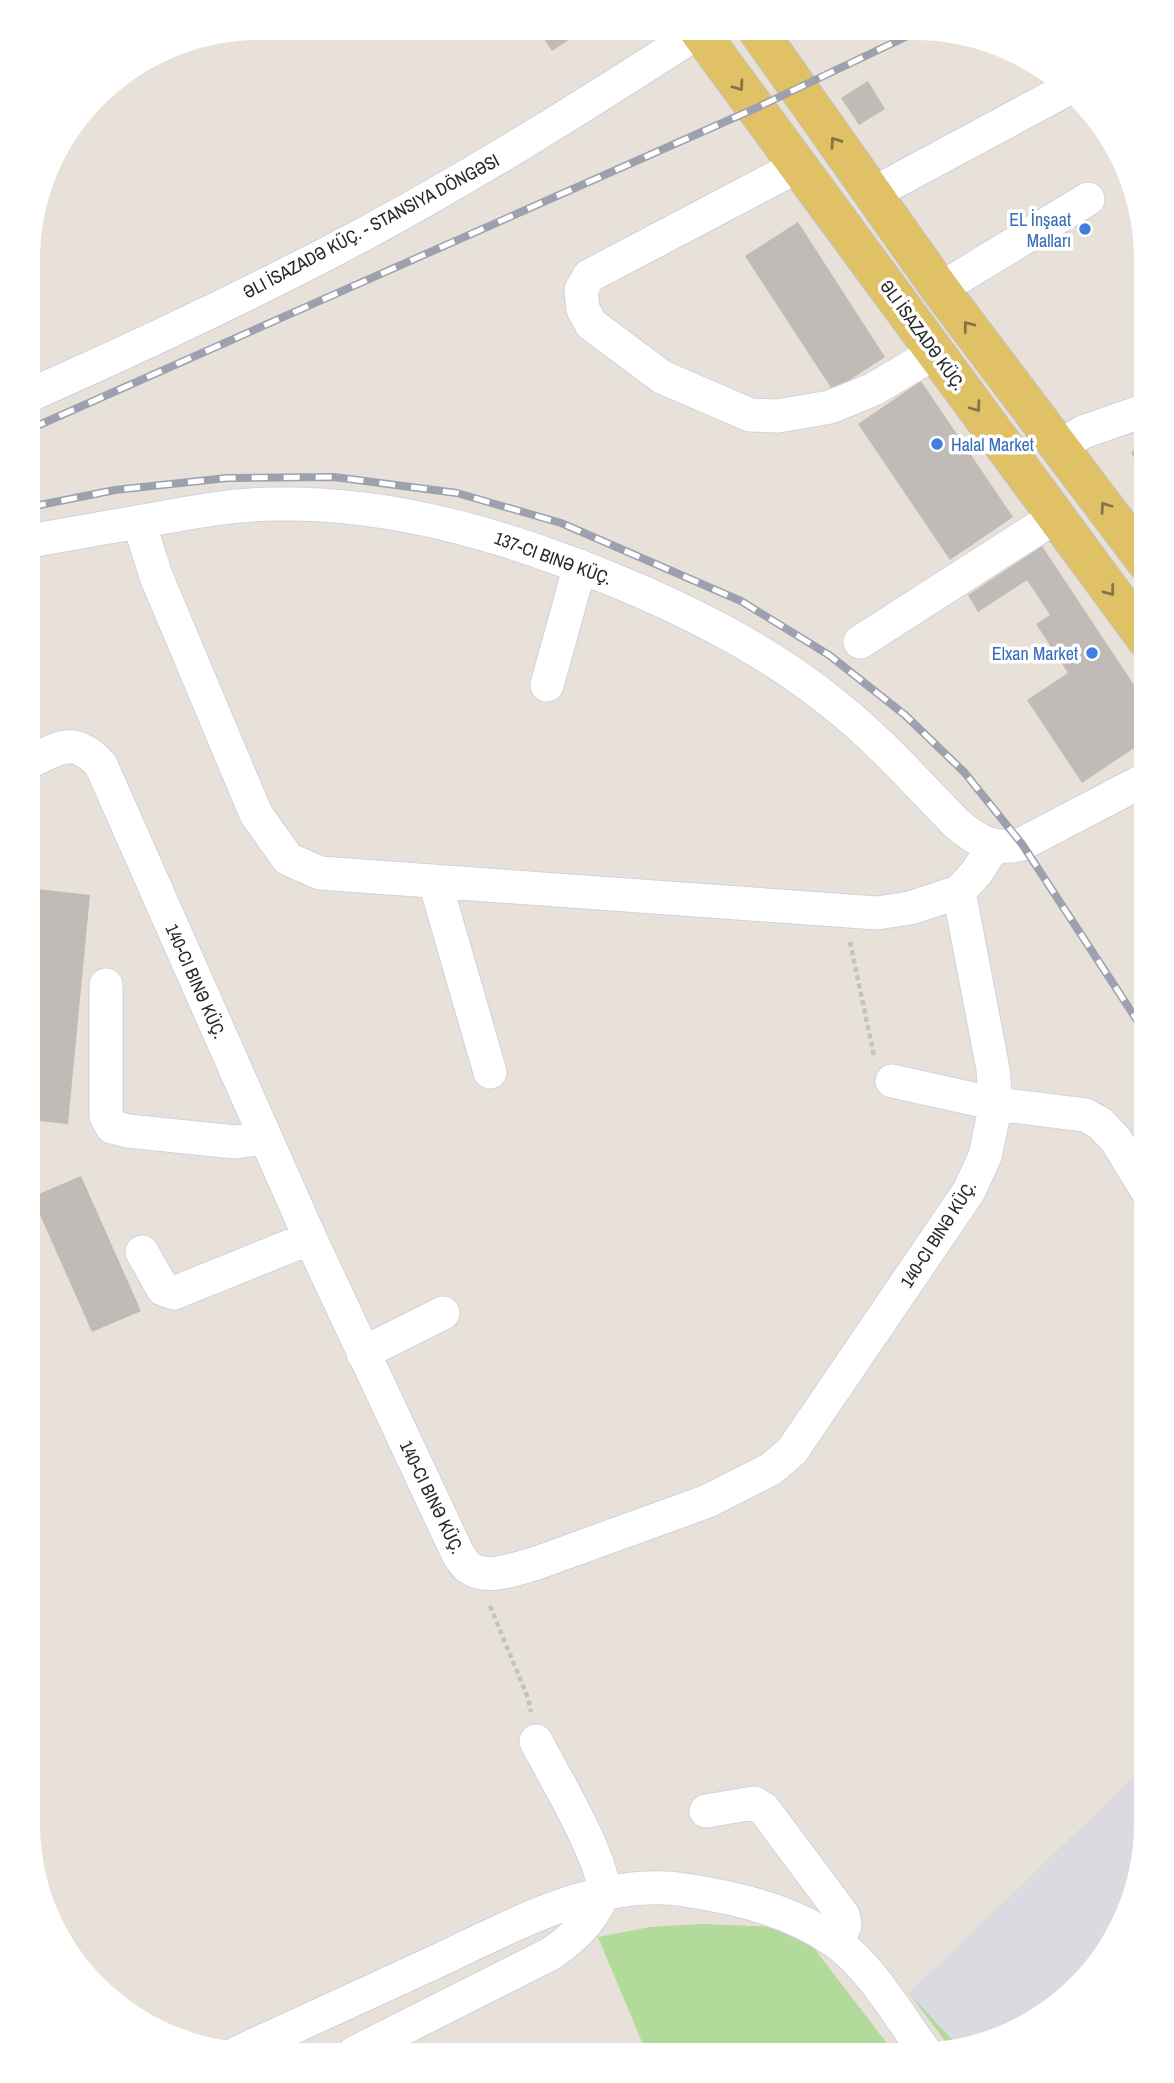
<svg xmlns="http://www.w3.org/2000/svg" width="1174" height="2083" viewBox="0 0 1174 2083" font-family="'Archivo Narrow',sans-serif">
<style>
.industrial{fill:#dcdae1}
.green{fill:#b1da9b}
.building{fill:#c0bbb6}
.lines{fill:none;stroke-linecap:round;stroke-linejoin:round}
.minor-casing{stroke:#cfd2de;stroke-width:35}
.major-casing{stroke:#c3c3c3;stroke-width:40}
.path{stroke:#c3c3c3;stroke-width:4.5;stroke-dasharray:5 3.5;stroke-linecap:butt}
.minor{stroke:#fff;stroke-width:33}
.major{stroke:#e0c166;stroke-width:38}
.rail-casing{stroke:#9da0af;stroke-width:8}
.rail{stroke:#fff;stroke-width:5;stroke-dasharray:16;stroke-linecap:butt}
.oneway{stroke:#847446}
.shop-dot{fill:#3f7fe0;stroke:#fff;stroke-width:2.5}
.labels{text-anchor:middle;dominant-baseline:central;stroke-width:7;stroke-linejoin:round;paint-order:stroke}
.shop-label{font-size:18px;fill:#366cbe;stroke:#fff;text-anchor:end}
.street-label{font-size:18px;fill:#272727;stroke:#fff}
</style>
<rect width="100%" height="100%" fill="#e8e1d9"/>
<!-- industrial -->
<path class="industrial" d="M1145 1766V1840L1129 1912 1099 1964 1055 2008 990 2043 960 2048 909 1993Z"/>
<!-- green -->
<path class="green" d="M702 1924 775 1927 810 1943 896 2055 647 2054 598 1937 650 1927Z
M909 1993 960 2048 951 2049Z"/>
<!-- building -->
<path class="building" d="M538 30H584L552 51Z
M868 81 885 109 859 125 841 98Z
M798 222 885 357 833 391 745 256Z
M921 381 1013 517 950 560 858 424Z
M1146 444V481L1131 452Z
M1042 546 1146 703V740L1082 783 1027 700 1068 673 1036 624 1050 615 1027 580 978 612 968 595Z
M29 888 90 895 68 1124 29 1120Z
M81 1176 141 1311 92 1332 32 1197Z"/>
<g class="lines">
<defs>
<path id="minor" d="M798 166 589 276 581 290 583 309 591 324 662 377 750 415 778 416 830 407 874 389 936 352
M872 194 1069 88
M940 289 1088 199
M30 395C143 345 255 292 364 234 479 172 590 102 700 31
M1060 446 1083 432 1146 410
M139 522 156 576 256 814 288 859 320 873 877 913 910 908 959 892 977 872 993 847
M30 541C71 534 113 526 155 519 194 512 236 504 276 504 392 502 503 535 609 578 690 611 767 650 835 705 879 740 917 783 956 823 977 841 994 851 1022 844L1146 779
M860 642 1055 517
M547 685 580 566
M29 762C61 747 74 736 101 765L310 1238 458 1554C461 1558 464 1564 468 1567 487 1581 514 1569 534 1564L708 1501 771 1469 792 1451 969 1191 985 1156 996 1104 993 1069 959 892
M435 882 490 1072
M106 985V1116L112 1127 128 1131 235 1142 265 1138
M892 1081 996 1104 1085 1115 1100 1123 1116 1140 1146 1189
M142 1252 163 1289 174 1293 310 1238
M363 1353 443 1313
M706 1811 754 1803 764 1809 843 1915 845 1925 838 1943
M237 2053C303 2023 369 1992 435 1962 509 1928 581 1885 666 1888 687 1889 708 1894 729 1898 765 1906 805 1920 836 1942 872 1968 900 2018 926 2053
M354 2053 552 1953C572 1939 587 1925 599 1903 599 1902 603 1894 603 1893 607 1863 551 1771 536 1741"/>
<path id="major" d="M699 31 1146 639
M758 31 940 289 1146 562"/>
</defs>
<!-- minor casing -->
<use href="#minor" class="minor-casing"/>
<!-- major casing -->
<use href="#major" class="major-casing"/>
<!-- path -->
<path class="path" d="M850 942 874 1056
M490 1606 528 1698 531 1712"/>
<!-- minor -->
<use href="#minor" class="minor"/>
<!-- major -->
<use href="#major" class="major"/>
<defs>
<path id="rail" d="M30 429 756 108 916 32
M30 507 115 490 227 478 334 477 457 493 561 523 741 601 829 655 905 715 964 772 1022 844 1146 1034"/>
</defs>
<!-- rail casing -->
<use href="#rail" class="rail-casing"/>
<!-- rail -->
<use href="#rail" class="rail"/>
</g>
<!-- one-way arrows -->
<defs><path id="oneway-chevron" d="M-2-3.5L2.5 0L-2 3.5" fill="none" stroke-width="1.6" stroke-linecap="round" stroke-linejoin="round" transform="scale(1.75)"/></defs>
<g class="oneway">
<use href="#oneway-chevron" transform="translate(739 86) rotate(54)"/>
<use href="#oneway-chevron" transform="translate(835 142) rotate(-125)"/>
<use href="#oneway-chevron" transform="translate(968 326) rotate(-127)"/>
<use href="#oneway-chevron" transform="translate(976 407) rotate(54)"/>
<use href="#oneway-chevron" transform="translate(1105 507) rotate(-126)"/>
<use href="#oneway-chevron" transform="translate(1110 591) rotate(53)"/>
</g>
<!-- markers -->
<g class="shop-dot">
<circle cx="1085" cy="229" r="7"/>
<circle cx="937" cy="444" r="7"/>
<circle cx="1092" cy="653" r="7"/>
</g>
<g class="labels">
<!-- shop labels -->
<g class="shop-label">
<text x="1071" y="219">EL İnşaat<tspan x="1071" dy="21">Malları</tspan></text>
<text x="951" y="444" text-anchor="start">Halal Market</text>
<text x="1078" y="653">Elxan Market</text>
</g>
<!-- street labels -->
<g class="street-label">
<text transform="translate(371 226) rotate(-28)">ƏLI İSAZADƏ KÜÇ. - STANSIYA DÖNGƏSI</text>
<text transform="translate(923 335) rotate(54)">ƏLI İSAZADƏ KÜÇ.</text>
<text transform="translate(553 558) rotate(20)">137-CI BINƏ KÜÇ.</text>
<text transform="translate(196 981) rotate(66)">140-CI BINƏ KÜÇ.</text>
<text transform="translate(938 1234) rotate(-57)">140-CI BINƏ KÜÇ.</text>
<text transform="translate(432 1497) rotate(64)">140-CI BINƏ KÜÇ.</text>
</g>
</g>
<!-- crop -->
<path d="M0 0H1174V2083H0ZM259 40H915A219 219 0 0 1 1134 259V1824A219 219 0 0 1 915 2043H259A219 219 0 0 1 40 1824V259A219 219 0 0 1 259 40Z" fill="#fff" fill-rule="evenodd"/>
</svg>
